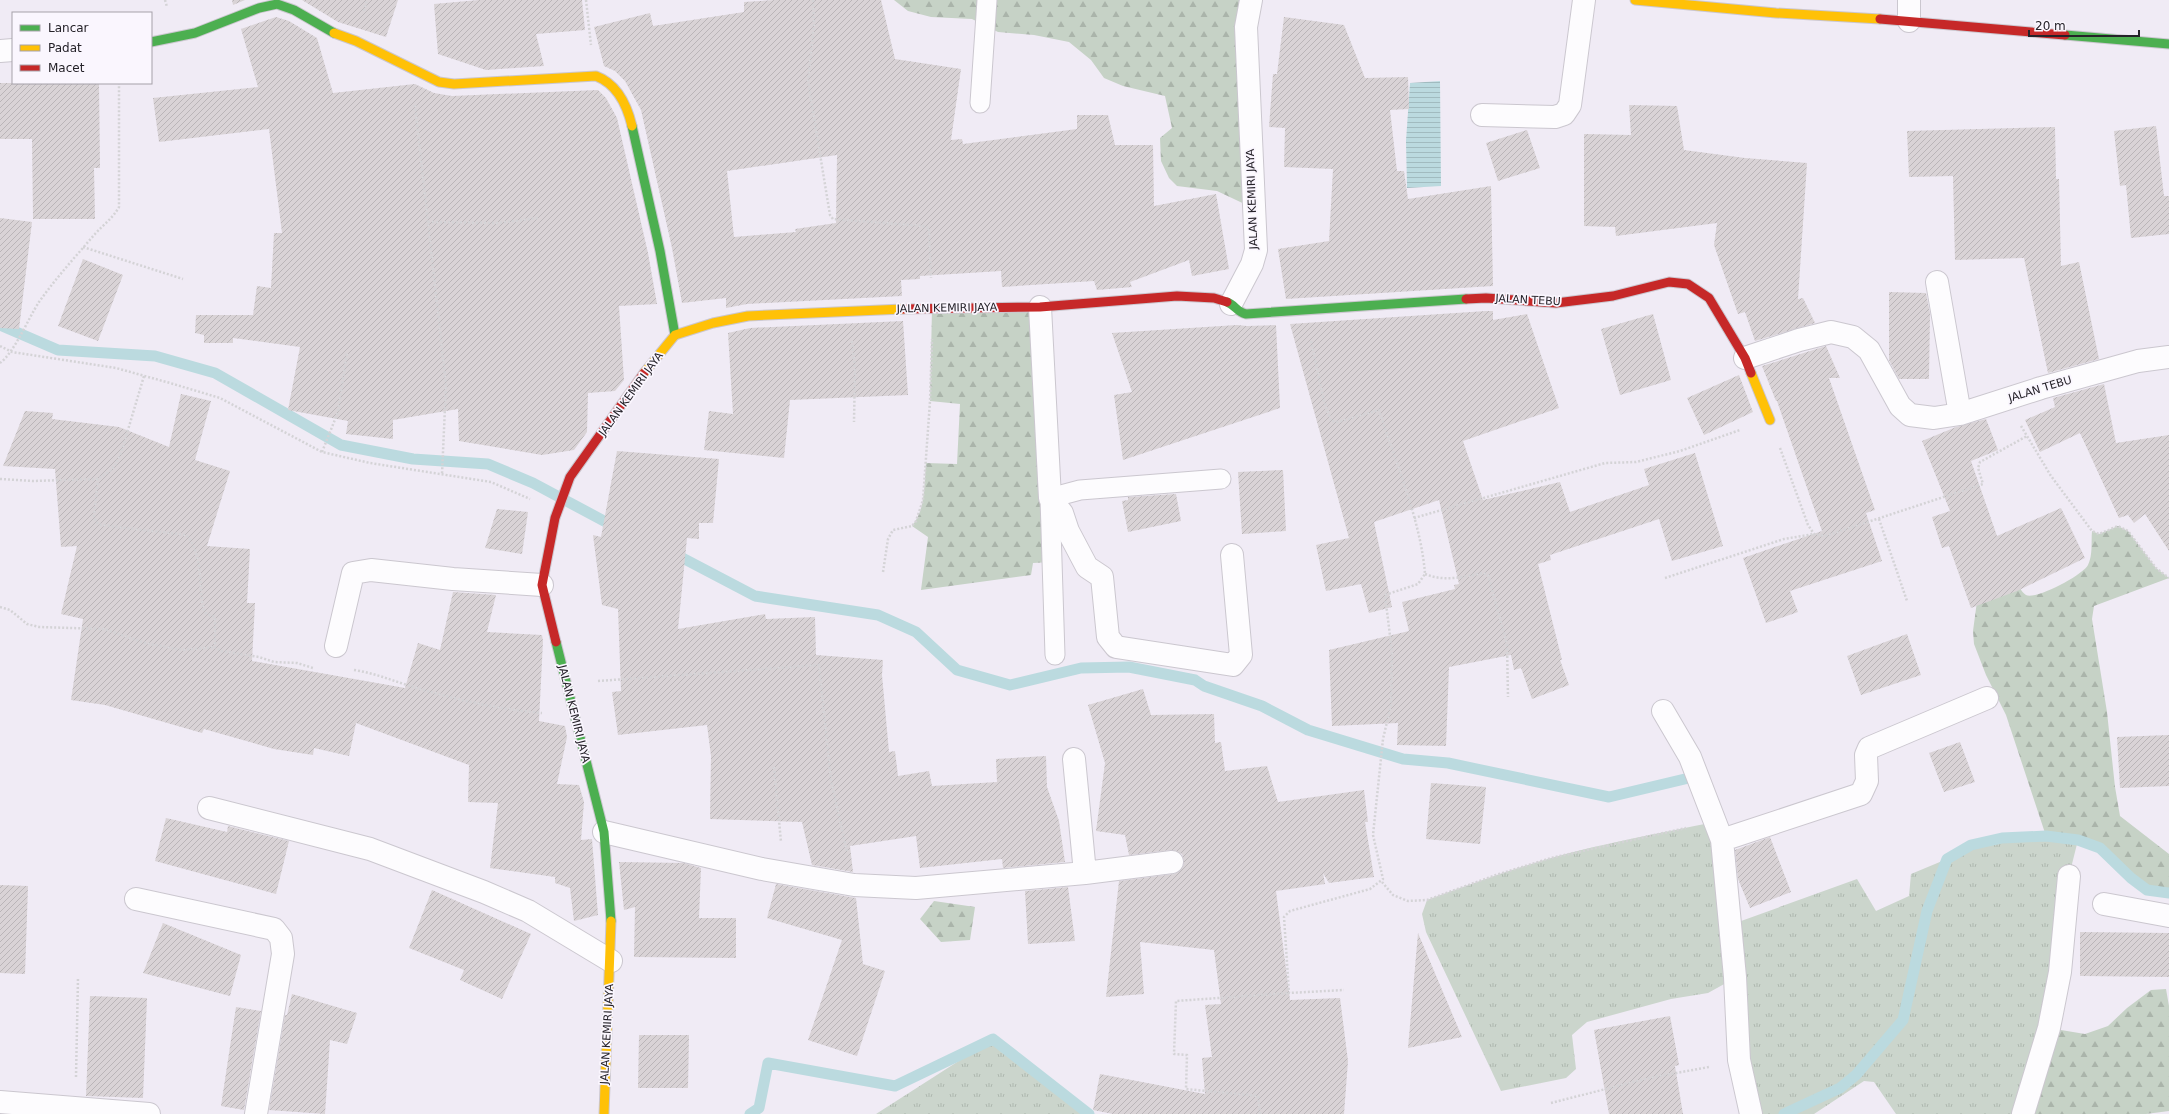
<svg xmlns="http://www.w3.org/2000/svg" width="2169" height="1114" viewBox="0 0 2169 1114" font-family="'DejaVu Sans',sans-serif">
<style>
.grass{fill:url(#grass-tufts)}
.forest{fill:url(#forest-firs)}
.water{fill:url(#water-rules)}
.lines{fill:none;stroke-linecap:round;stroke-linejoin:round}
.stream{stroke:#bbdadf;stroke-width:11}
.building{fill:url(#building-hatch);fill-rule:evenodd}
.lane-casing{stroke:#cbc7cf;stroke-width:21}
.street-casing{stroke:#cbc7cf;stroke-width:24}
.fast-casing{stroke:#cbc7cf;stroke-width:11}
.slow-casing{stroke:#cbc7cf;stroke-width:11}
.jam-casing{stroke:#cbc7cf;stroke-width:11}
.path{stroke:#d4d3d6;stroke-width:2.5;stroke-dasharray:2 2;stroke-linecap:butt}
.lane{stroke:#fdfcfe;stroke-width:19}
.street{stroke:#fdfcfe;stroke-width:22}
.fast{stroke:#4caf50;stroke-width:9}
.slow{stroke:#ffc107;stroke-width:9}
.jam{stroke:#c62828;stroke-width:9}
.labels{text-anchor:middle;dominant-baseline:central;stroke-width:3.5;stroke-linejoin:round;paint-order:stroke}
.street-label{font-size:11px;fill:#252229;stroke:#faf6fe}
</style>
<defs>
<pattern id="grass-tufts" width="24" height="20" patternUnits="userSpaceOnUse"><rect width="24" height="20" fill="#cbd5cc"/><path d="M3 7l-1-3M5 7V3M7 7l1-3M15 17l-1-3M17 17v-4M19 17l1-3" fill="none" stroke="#aeb7af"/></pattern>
<pattern id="forest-firs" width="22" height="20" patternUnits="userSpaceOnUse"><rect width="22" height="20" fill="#c6d2c6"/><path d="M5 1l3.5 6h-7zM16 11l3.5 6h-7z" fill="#aab4aa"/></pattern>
<pattern id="water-rules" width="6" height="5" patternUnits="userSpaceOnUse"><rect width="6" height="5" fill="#bbdadf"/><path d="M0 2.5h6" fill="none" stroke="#a1bbbf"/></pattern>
<pattern id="building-hatch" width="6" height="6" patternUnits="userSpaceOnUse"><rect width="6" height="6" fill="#d9d3d6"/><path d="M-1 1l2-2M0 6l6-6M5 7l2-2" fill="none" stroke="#bab5b8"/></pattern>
</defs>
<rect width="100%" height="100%" fill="#f0ebf5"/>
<!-- grass -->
<path class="grass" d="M1715 822 1730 925 1857 879 1876 911 1909 896 1911 874 1947 859 1971 845 2002 838 2046 836 2078 840 2069 876 2023 1114H1896L1874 1082 1864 1081 1814 1114H1751L1735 978 1708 993 1671 999 1587 1022 1572 1035 1576 1069 1566 1078 1501 1091 1426 932 1422 914 1427 900C1468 885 1509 870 1551 858 1605 843 1660 833 1715 822Z
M993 1039 1089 1114H876Z"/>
<!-- forest -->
<path class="forest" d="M894 0H1251L1253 208 1217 191 1177 186 1169 178 1161 161 1160 138 1172 128 1165 96 1123 86 1104 78 1091 60 1069 42 1034 35 998 32 972 19 931 17 908 11Z
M1040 307 1052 562 1033 563 1031 575 921 590 928 537 912 526C926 509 924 484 926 463L957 464 960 404 930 401 932 309Z
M2118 526 2128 531 2156 568 2169 578 2094 606 2092 619 2107 712 2115 787 2120 816 2169 854V893L2147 890 2131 878 2100 848 2078 840 2046 836 2006 715 1986 675 1974 644 1973 631 1978 594 2013 578C2017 583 2021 592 2026 595 2036 600 2083 575 2088 565 2093 555 2091 542 2092 531L2099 534Z
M934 901 975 907 970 940 941 942 920 919Z
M2166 989 2169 1006V1111L2146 1114H2023L2049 1028 2085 1034 2108 1026 2127 1008 2151 990Z"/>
<!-- water -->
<path class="water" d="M1440 81 1441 186 1407 188 1406 141 1410 83Z"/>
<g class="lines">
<!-- stream -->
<path class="stream" d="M0 325 58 350 155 356 215 373 341 445 413 459 488 464 533 483 617 528
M673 553 755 596 878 615 916 632 957 670 1010 685 1081 668 1129 667 1195 680 1204 686 1262 706 1308 730 1403 759 1448 763 1609 797 1689 778
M750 1114 759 1108 768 1063 895 1086 993 1039 1089 1114
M1784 1114 1840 1088 1856 1075 1903 1020 1927 911 1947 859 1971 845 2002 838 2046 836 2078 840 2100 848 2131 878 2147 890 2169 893"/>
</g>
<!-- building -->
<path class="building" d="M232 0H245L233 5Z
M302 0H398L386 37 338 22Z
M479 0H582L585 30 536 34 544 66 486 70 438 54 434 4Z
M775 0H881L895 59 961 69 951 140 962 139 963 144 1077 129V115H1108L1115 145H1153L1154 206 1216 194 1229 269 1192 276 1189 260 1130 282 1132 287 1097 290 1094 281 1002 287 1001 271 920 276V279L901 280 902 296 747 304 726 308V298L682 303 672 248 641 110 625 81 615 71 604 66 594 27 650 13 653 26 744 12V2ZM837 155 836 223 795 229 796 232 734 237 727 171Z
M276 17 289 21 317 38 333 93 415 84 434 93 452 96 598 90 606 98 617 118 648 253 657 304 619 306 624 380 615 391 588 393 587 432 574 450 542 455 459 441 458 409 393 420V439L346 434 348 421 288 410 300 347 233 338V343H204V335L195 333 196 315H253L257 286 271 288 274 233H282L269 129 159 142 153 98 258 87 241 29Z
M1284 17 1344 25 1365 78 1408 77 1409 109 1390 110 1397 171H1404L1408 199 1491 186 1493 286 1286 299 1278 249 1329 241 1333 169 1284 167 1285 128 1269 127 1273 74H1277Z
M0 83H99L100 168H94L95 219H33L32 139H0Z
M1629 105 1677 106 1684 150 1745 158 1807 163 1798 299 1803 298 1815 323 1755 341 1745 312 1738 314 1714 245 1717 223 1616 236 1615 227 1584 226V134L1631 135Z
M2156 126 2164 196H2169V234L2131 238 2126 185 2120 186 2114 131Z
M2055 127 2056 179H2059L2061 266 2079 262 2099 359 2048 373 2024 258 1955 260 1953 176 1909 177 1907 131Z
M1527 130 1540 168 1498 181 1486 143Z
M0 218 32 222 19 329 0 328Z
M83 259 123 275 98 341 58 326Z
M1889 292 1926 293 1930 313 1929 379H1899L1889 360Z
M1486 311H1493V320L1527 314 1559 408 1463 441 1483 500 1560 482 1570 512 1649 485 1644 469 1695 453 1723 546 1672 561 1659 519 1550 555 1551 560 1538 564 1562 660H1560L1569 685 1532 699 1521 668 1514 670 1511 655 1449 667 1446 746 1397 745 1398 723 1332 726 1329 650 1409 631 1402 602 1455 589 1454 585 1459 584 1439 500 1374 522 1392 607 1369 613 1361 584 1326 591 1316 545 1349 538 1290 324Z
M1653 314 1671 380 1620 395 1601 329Z
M903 321 908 395 790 400 784 458 704 450 709 411 733 414 728 333 750 328Z
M1237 325 1247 326 1276 325 1280 408 1123 460 1114 395 1132 392 1112 333Z
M1826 346 1840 378H1829L1875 510 1866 513 1882 561 1790 591 1798 612 1766 623 1743 558 1822 531 1777 401H1776L1762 366Z
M1739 375 1753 412 1704 435 1687 398Z
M2104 384 2116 443 2169 435V551L2145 514 2134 523 2128 515 2119 518 2080 433 2040 452 2025 420 2055 407 2053 398Z
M181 394 211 401 195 460 230 471 207 546 250 549 247 603H255L252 661 405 688 418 643 440 650 453 592 496 595 487 632 542 635 543 641 539 721 565 726 567 737 557 784 579 785 584 802 581 840 592 839 598 915 574 921 570 888 555 883V877L490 868 498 803 468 802 469 765 356 723 349 756 314 748 313 755 274 749 204 729 202 733 105 705 71 700 83 619 61 614 77 546 61 547 55 469 3 466 25 411 53 413 52 419 119 427 169 447Z
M1986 419 1998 450 1971 461 1997 536 2061 508 2085 558 2017 591 1971 608 1949 546 1942 548 1932 517 1950 511 1922 441 1956 427Z
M617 451 719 459 713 523H699V539L687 538 678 629 765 614 766 619 815 617 816 655 883 660 882 675 889 752 895 751 898 776 929 771 932 786 997 782 996 759 1046 756 1047 787 1059 821 1065 862 1003 868 1002 859 920 868 916 836 850 846 853 872 812 865 802 822 710 819 711 756 707 725 618 735 612 692 621 691 618 609 602 605 593 535 601 537Z
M1283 470 1286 531 1242 534 1238 472Z
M1176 494 1181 521 1128 532 1122 501 1128 500V497Z
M497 509 528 512 522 554 485 548Z
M1907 634 1921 675 1861 695 1847 656Z
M1143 689 1151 715 1214 714 1215 743 1221 742 1225 771 1267 766 1278 802 1364 790 1368 822H1365L1374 877 1329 883 1323 873 1325 884 1276 891 1290 1000 1340 998 1348 1061 1344 1114H1113L1093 1110 1100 1074 1205 1094 1202 1058 1212 1057 1205 1005 1221 1004 1214 950 1140 942 1144 994 1106 997 1119 881 1174 874 1183 867 1184 861 1182 854 1171 850 1129 855 1125 835 1096 831 1105 763 1088 705Z
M2169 735V786L2120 788 2117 737Z
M1960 742 1975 782 1944 792 1929 753Z
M1431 783 1486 787 1480 844 1426 839Z
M166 818 227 832 228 826 289 841 276 894 155 861Z
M1770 837 1791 892 1750 908 1738 879 1735 850Z
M619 862 684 863 701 868 699 918H736V958L634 957 635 907 624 910Z
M776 884 856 898 863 964 885 971 857 1056 808 1040 842 940 767 918Z
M0 885 28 886 25 974 0 973Z
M1068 887 1075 941 1028 944 1025 891Z
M432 890 531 934 502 999 460 980 464 970 409 948Z
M163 923 241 955 230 996 143 973Z
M2080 932 2169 933V977L2080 976Z
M1418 933 1462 1037 1408 1048Z
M292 994 357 1013 347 1044 330 1040 325 1114 269 1110 285 1015H287Z
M90 996 147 998 143 1098 86 1096Z
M236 1007 261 1011 244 1110 221 1106Z
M1670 1016 1679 1065 1675 1066 1683 1114H1609L1594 1030Z
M639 1035H689L688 1088H638Z"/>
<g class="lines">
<defs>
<path id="lane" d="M980 103 987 0
M1055 655 1050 498 1080 490 1221 479"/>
<path id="street" d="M1909 0V21
M0 51 13 50
M1482 115 1555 117 1564 114 1570 105 1584 0
M1937 282 1960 414
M1231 304 1252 264 1256 250 1246 27 1251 0
M1040 307 1050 498 1062 513 1068 531 1087 567 1102 577 1108 637 1116 647 1233 665 1241 655 1232 555
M1745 358 1799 340 1831 332 1853 337 1869 350 1900 406 1910 415 1934 418 1960 414 2041 388 2138 361 2169 357
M336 646 353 573 371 570 453 579 542 585
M1663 711 1690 757 1722 840 1735 977 1739 1060 1751 1114
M1074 759 1085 873
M209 808 370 849 484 892 528 911 611 961
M604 832 762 869 854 885 916 888 1085 873 1172 862
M1722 840 1861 794 1867 781 1866 755 1869 748 1987 698
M136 899 274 929 281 938 283 954 256 1114
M2104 904 2169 916
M0 1102 149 1114
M2023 1114 2049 1028 2060 972 2069 876"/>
<path id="fast" d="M2065 35 2169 44
M151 42 195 33 259 8 277 4 294 10 334 33
M632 126 660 251 675 335
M1227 302C1235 305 1237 312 1246 314L1466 299
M556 642 604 832 611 921"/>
<path id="slow" d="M1635 0 1776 13 1880 19
M334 33 356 41 439 82 454 84 596 76C617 84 627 105 632 126
M644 373 675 335 713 323 748 316 903 309
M1751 373 1770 420
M604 1114 611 921"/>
<path id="jam" d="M1880 19 2065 35
M1466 299 1486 298 1556 303 1613 296 1669 282 1688 284 1709 298 1745 358 1751 373
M903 309 1040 307 1177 296 1214 298 1227 302
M556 642 542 585 555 518 570 477 644 373"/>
</defs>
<!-- lane casing -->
<use href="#lane" class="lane-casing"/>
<!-- street casing -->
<use href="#street" class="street-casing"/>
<!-- fast casing -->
<use href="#fast" class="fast-casing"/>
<!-- slow casing -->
<use href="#slow" class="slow-casing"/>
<!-- jam casing -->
<use href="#jam" class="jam-casing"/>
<!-- path -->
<path class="path" d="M165 0 167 7
M586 0 591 45
M813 0 814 26 808 81 830 215 833 219 923 226 929 228 931 278
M364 11 367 0
M415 105 446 385 442 474
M428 222 497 223 538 218
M83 247 183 279
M852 341 855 369 854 422
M1311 341 1324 401 1331 421 1338 422 1379 410C1395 461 1421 521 1425 574L1418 584 1385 595 1392 652 1391 705 1383 739 1373 835 1383 879 1370 889 1290 911 1284 917 1289 993 1344 990
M0 346 12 352 116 368 170 383 220 398 322 452 370 463 491 482 530 499
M0 363C14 353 28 319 39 302 56 278 76 256 95 234 104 224 113 218 119 207V83
M2021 426 2051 476 2092 531 2099 534 2118 526 2128 531 2156 568 2169 578
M1780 448 1808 525 1814 534 1825 536 1983 484 1978 468 1980 462 2027 436
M322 452 338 412 347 353
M0 479 33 481 98 479 111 470 116 464 122 450 144 376
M98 479 94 516 96 522 101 525 186 535C207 556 196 605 207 614 209 615 213 616 215 617V647L221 651 259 657 274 662 297 663 313 668
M1414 518 1605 463 1636 462 1680 451 1740 430
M1879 519 1907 601
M883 572 888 539 893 530 912 526 916 521 923 500 930 401 932 339
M1425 574C1445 582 1462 577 1483 573L1488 575 1507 644 1508 697
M1665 578 1784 539 1814 534
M0 607 10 610 27 624 39 627 104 629 145 643 182 650 215 647
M354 670C374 673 391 680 410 686 453 699 497 709 542 713
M598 681 819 665 831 780 847 852
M774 767 781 842
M1382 882 1393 895 1408 901 1427 900 1496 875 1551 858 1686 828
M76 1077 78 978
M1551 1103 1649 1078 1709 1067
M1260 1114 1258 1096 1186 1089 1187 1055 1174 1054 1176 1001 1289 993"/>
<!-- lane -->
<use href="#lane" class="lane"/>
<!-- street -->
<use href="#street" class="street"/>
<!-- fast -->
<use href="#fast" class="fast"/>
<!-- slow -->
<use href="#slow" class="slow"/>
<!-- jam -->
<use href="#jam" class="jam"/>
</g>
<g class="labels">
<!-- street labels -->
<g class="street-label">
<text transform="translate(1252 199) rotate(-92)">JALAN KEMIRI JAYA</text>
<text transform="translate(1528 300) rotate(3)">JALAN TEBU</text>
<text transform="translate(947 308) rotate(-1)">JALAN KEMIRI JAYA</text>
<text transform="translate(2040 389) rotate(-17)">JALAN TEBU</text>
<text transform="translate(631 394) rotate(-54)">JALAN KEMIRI JAYA</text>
<text transform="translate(574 714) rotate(76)">JALAN KEMIRI JAYA</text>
<text transform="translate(607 1034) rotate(-87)">JALAN KEMIRI JAYA</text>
</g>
</g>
<!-- legend -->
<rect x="12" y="12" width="140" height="72" fill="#faf6fe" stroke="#a5a1a9"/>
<rect x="20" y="25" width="20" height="6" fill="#4caf50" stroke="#a5a1a9"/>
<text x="48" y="32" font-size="12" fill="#252229">Lancar</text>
<rect x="20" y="45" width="20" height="6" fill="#ffc107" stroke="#a5a1a9"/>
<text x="48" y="52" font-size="12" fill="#252229">Padat</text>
<rect x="20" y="65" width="20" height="6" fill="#c62828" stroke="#a5a1a9"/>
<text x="48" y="72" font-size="12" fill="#252229">Macet</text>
<!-- scale -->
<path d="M2029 30v6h110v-6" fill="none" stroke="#252229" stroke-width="2"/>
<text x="2035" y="30" font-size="12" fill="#252229" stroke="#faf6fe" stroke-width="3" paint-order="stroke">20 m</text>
</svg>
